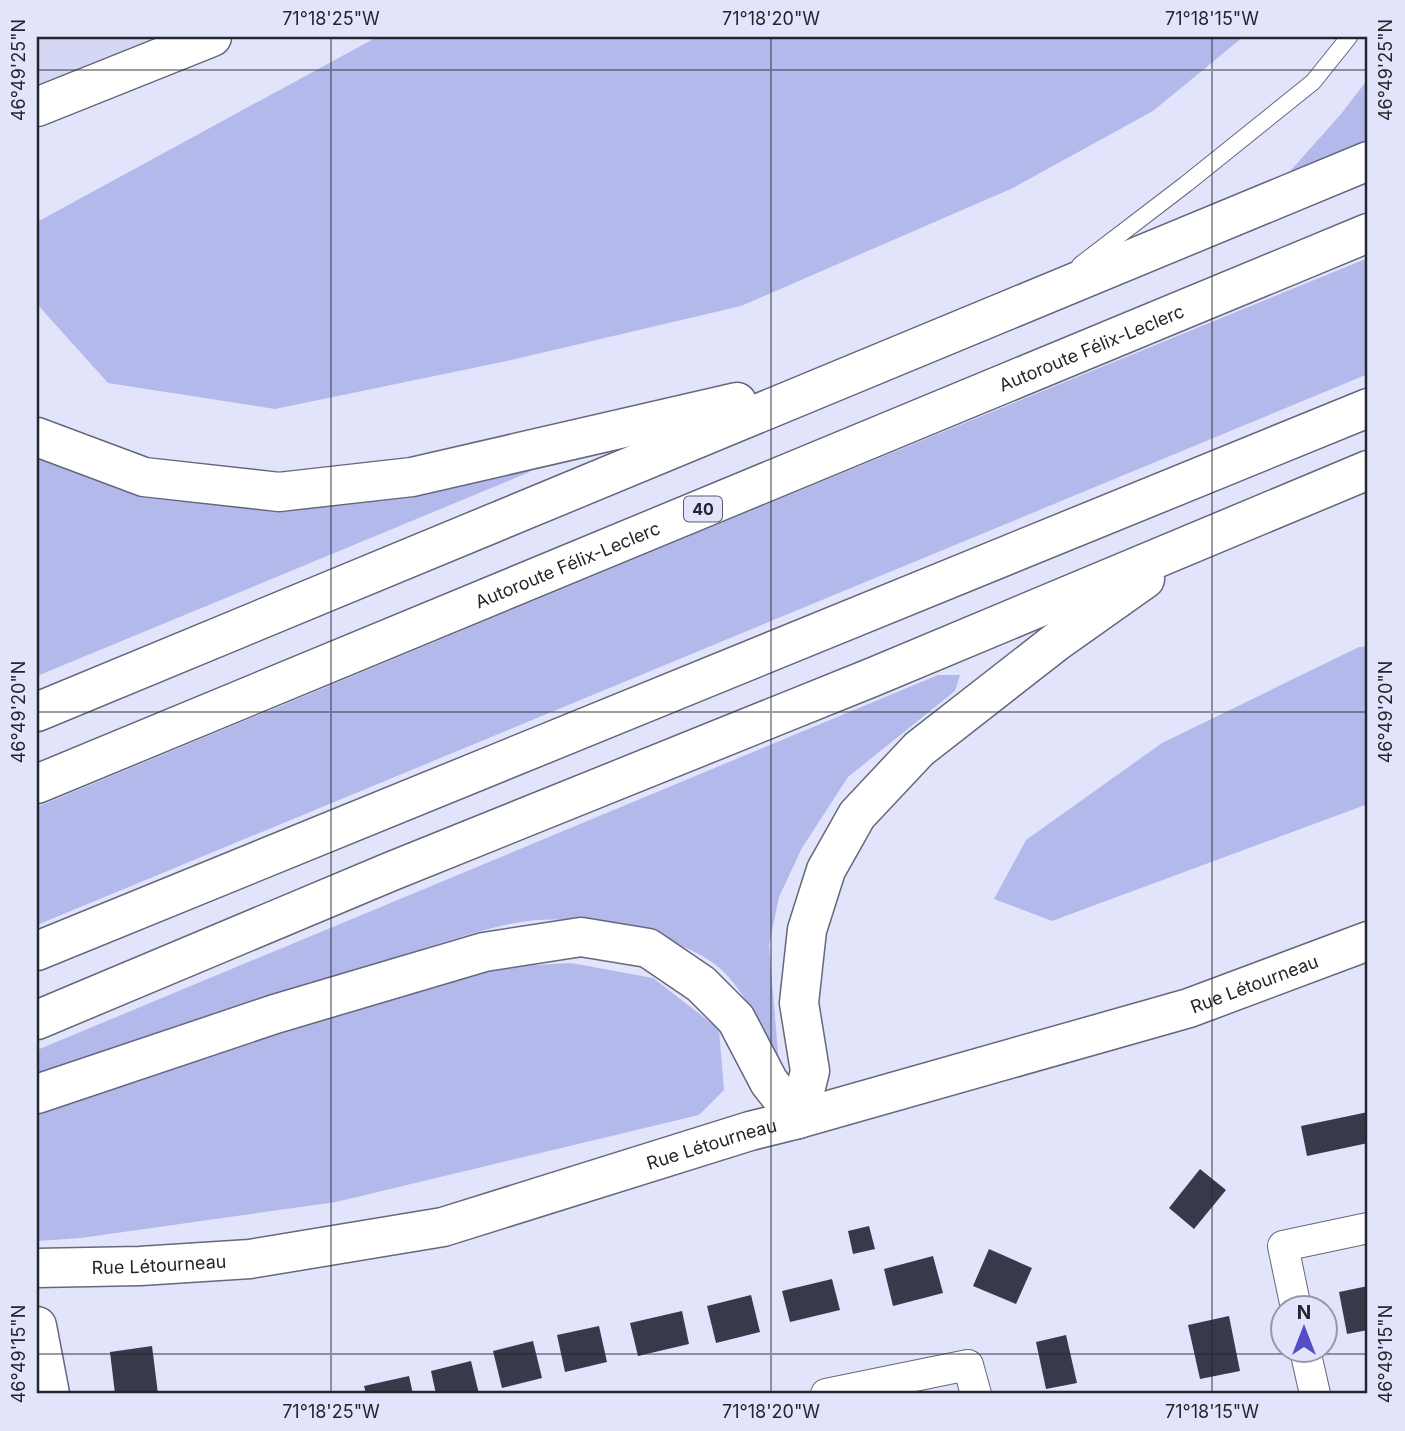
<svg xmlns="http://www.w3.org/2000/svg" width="1405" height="1431" viewBox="0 0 1405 1431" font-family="Inter,sans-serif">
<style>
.built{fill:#d5d8f5}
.green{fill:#b4b9ec}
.building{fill:#383a4c}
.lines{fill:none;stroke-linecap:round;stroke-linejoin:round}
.lane-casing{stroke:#65677b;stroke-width:18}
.street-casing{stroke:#65677b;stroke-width:32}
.secondary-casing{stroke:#65677b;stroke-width:41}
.highway-casing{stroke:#65677b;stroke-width:41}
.lane{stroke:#fff;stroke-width:16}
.street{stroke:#fff;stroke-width:30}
.secondary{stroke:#fff;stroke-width:38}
.highway{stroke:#fff;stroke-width:38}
.ticks{fill:none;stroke:#24252d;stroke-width:2;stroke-opacity:0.45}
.labels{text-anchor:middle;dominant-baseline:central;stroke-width:7;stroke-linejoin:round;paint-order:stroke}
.shield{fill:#e2e4fb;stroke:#5d5e6b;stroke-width:2}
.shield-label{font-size:16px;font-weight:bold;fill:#24252d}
.street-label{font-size:18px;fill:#24252d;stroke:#e2e4fb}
.neatline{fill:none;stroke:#24252d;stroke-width:2.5}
.ticks-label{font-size:18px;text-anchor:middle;fill:#24252d}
</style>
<rect width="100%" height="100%" fill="#e2e4fb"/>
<!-- built -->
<path class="built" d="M37 37H212L37 107Z"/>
<!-- green -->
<path class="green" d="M377 37H1243L1153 111 1013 188 741 306 507 361 275 409 108 383 37 304V222Z
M1368 79V143L1284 178 1341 114Z
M1368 258V374L37 925V807L779 499Z
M37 444 175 495 519 464 530 472 37 676Z
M1368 646V804L1052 921 994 899 1026 840 1162 743 1359 647Z
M938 675H960L955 691 848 777 802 848 779 897 769 945 779 1065C763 1032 750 1000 725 973 689 936 589 916 538 920 503 923 468 935 434 945L37 1076V1050Z
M571 963 653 978 719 1029 724 1090 699 1115 336 1202 81 1238 37 1241V1113L484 968Z"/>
<!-- building -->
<path class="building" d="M1368 1112V1143L1307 1156 1301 1126Z
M1200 1169 1226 1190 1194 1229 1169 1208Z
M869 1226 875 1249 853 1254 848 1231Z
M989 1249 1032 1268 1016 1304 973 1286Z
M933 1256 943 1293 893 1306 884 1269Z
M832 1279 840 1310 790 1322 782 1291Z
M1368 1286V1330L1347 1334 1339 1292Z
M751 1295 760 1332 716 1343 707 1306Z
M682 1311 689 1344 638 1356 630 1323Z
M1229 1316 1240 1371 1200 1379 1188 1325Z
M599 1326 607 1362 565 1372 557 1335Z
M1066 1335 1077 1383 1046 1389 1036 1342Z
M533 1341 542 1378 502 1388 493 1351Z
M152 1346 158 1394H115L110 1352Z
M471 1361 479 1394H436L431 1371Z
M409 1376 413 1394H366L364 1386Z"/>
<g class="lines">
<defs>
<path id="lane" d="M1080 265 1186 184 1313 82 1349 37"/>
<path id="street" d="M1296 1308 1283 1246 1368 1228
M1305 1350 1315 1394
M826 1394 968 1365 976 1394"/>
<g id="secondary">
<path d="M37 107 212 37"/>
<path id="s1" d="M37 1268 140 1266 250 1259 443 1227 750 1131 798 1119 1189 1008 1368 941"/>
<path d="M37 1326 50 1394"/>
</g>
<g id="highway">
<path d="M37 437 144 477 279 492 412 477 737 402"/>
<path d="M37 712 1368 161"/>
<path id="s2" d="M37 784 1368 233"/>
<path d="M37 951 1368 408"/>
<path d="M37 1020 392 871 873 677 1368 470"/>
<path d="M37 1094 275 1014 484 952 581 937 648 948 701 984 736 1019 769 1082 798 1119"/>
<path d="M798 1119 810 1071 799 1003 807 930 826 870 857 815 919 749 1056 642 1145 579"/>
</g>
</defs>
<!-- lane casing -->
<use href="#lane" class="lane-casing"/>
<!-- street casing -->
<use href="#street" class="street-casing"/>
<!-- secondary casing -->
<use href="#secondary" class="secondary-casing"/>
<!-- highway casing -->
<use href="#highway" class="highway-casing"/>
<!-- lane -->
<use href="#lane" class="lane"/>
<!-- street -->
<use href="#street" class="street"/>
<!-- secondary -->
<use href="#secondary" class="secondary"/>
<!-- highway -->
<use href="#highway" class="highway"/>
</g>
<!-- ticks -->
<path class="ticks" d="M331 37V1394M771 37V1394M1212 37V1394M37 70H1368M37 712H1368M37 1354H1368"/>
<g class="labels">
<!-- shield labels -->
<rect class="shield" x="684" y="496.5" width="38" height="25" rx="5"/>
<g class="shield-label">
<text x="703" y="509">40</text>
</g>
<!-- street labels -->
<g class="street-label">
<text stroke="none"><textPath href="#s2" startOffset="1141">Autoroute Félix-Leclerc</textPath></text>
<text stroke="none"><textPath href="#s2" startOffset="574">Autoroute Félix-Leclerc</textPath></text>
<text stroke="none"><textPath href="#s1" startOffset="1256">Rue Létourneau</textPath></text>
<text stroke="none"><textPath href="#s1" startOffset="690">Rue Létourneau</textPath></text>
<text stroke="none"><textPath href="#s1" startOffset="122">Rue Létourneau</textPath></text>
</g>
</g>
<!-- border -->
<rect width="1405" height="1431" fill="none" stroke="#e2e4fb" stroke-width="77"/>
<!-- north arrow -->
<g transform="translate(1304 1329)"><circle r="33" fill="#e2e4fb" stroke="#9698a9" stroke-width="2"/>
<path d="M0-5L12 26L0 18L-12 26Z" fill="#554ec5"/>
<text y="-10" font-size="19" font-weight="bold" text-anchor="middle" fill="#24252d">N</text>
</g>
<rect x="38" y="38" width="1328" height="1354" class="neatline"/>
<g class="ticks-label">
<text x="331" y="25">71°18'25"W</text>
<text x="771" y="25">71°18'20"W</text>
<text x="1212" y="25">71°18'15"W</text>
<text transform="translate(19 70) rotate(-90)" y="6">46°49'25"N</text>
<text transform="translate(1386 70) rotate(-90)" y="6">46°49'25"N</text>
<text transform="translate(19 712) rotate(-90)" y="6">46°49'20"N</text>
<text transform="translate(1386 712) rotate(-90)" y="6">46°49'20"N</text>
<text transform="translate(19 1354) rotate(-90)" y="6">46°49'15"N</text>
<text transform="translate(1386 1354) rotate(-90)" y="6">46°49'15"N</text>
<text x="331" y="1418">71°18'25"W</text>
<text x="771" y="1418">71°18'20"W</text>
<text x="1212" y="1418">71°18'15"W</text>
</g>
</svg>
